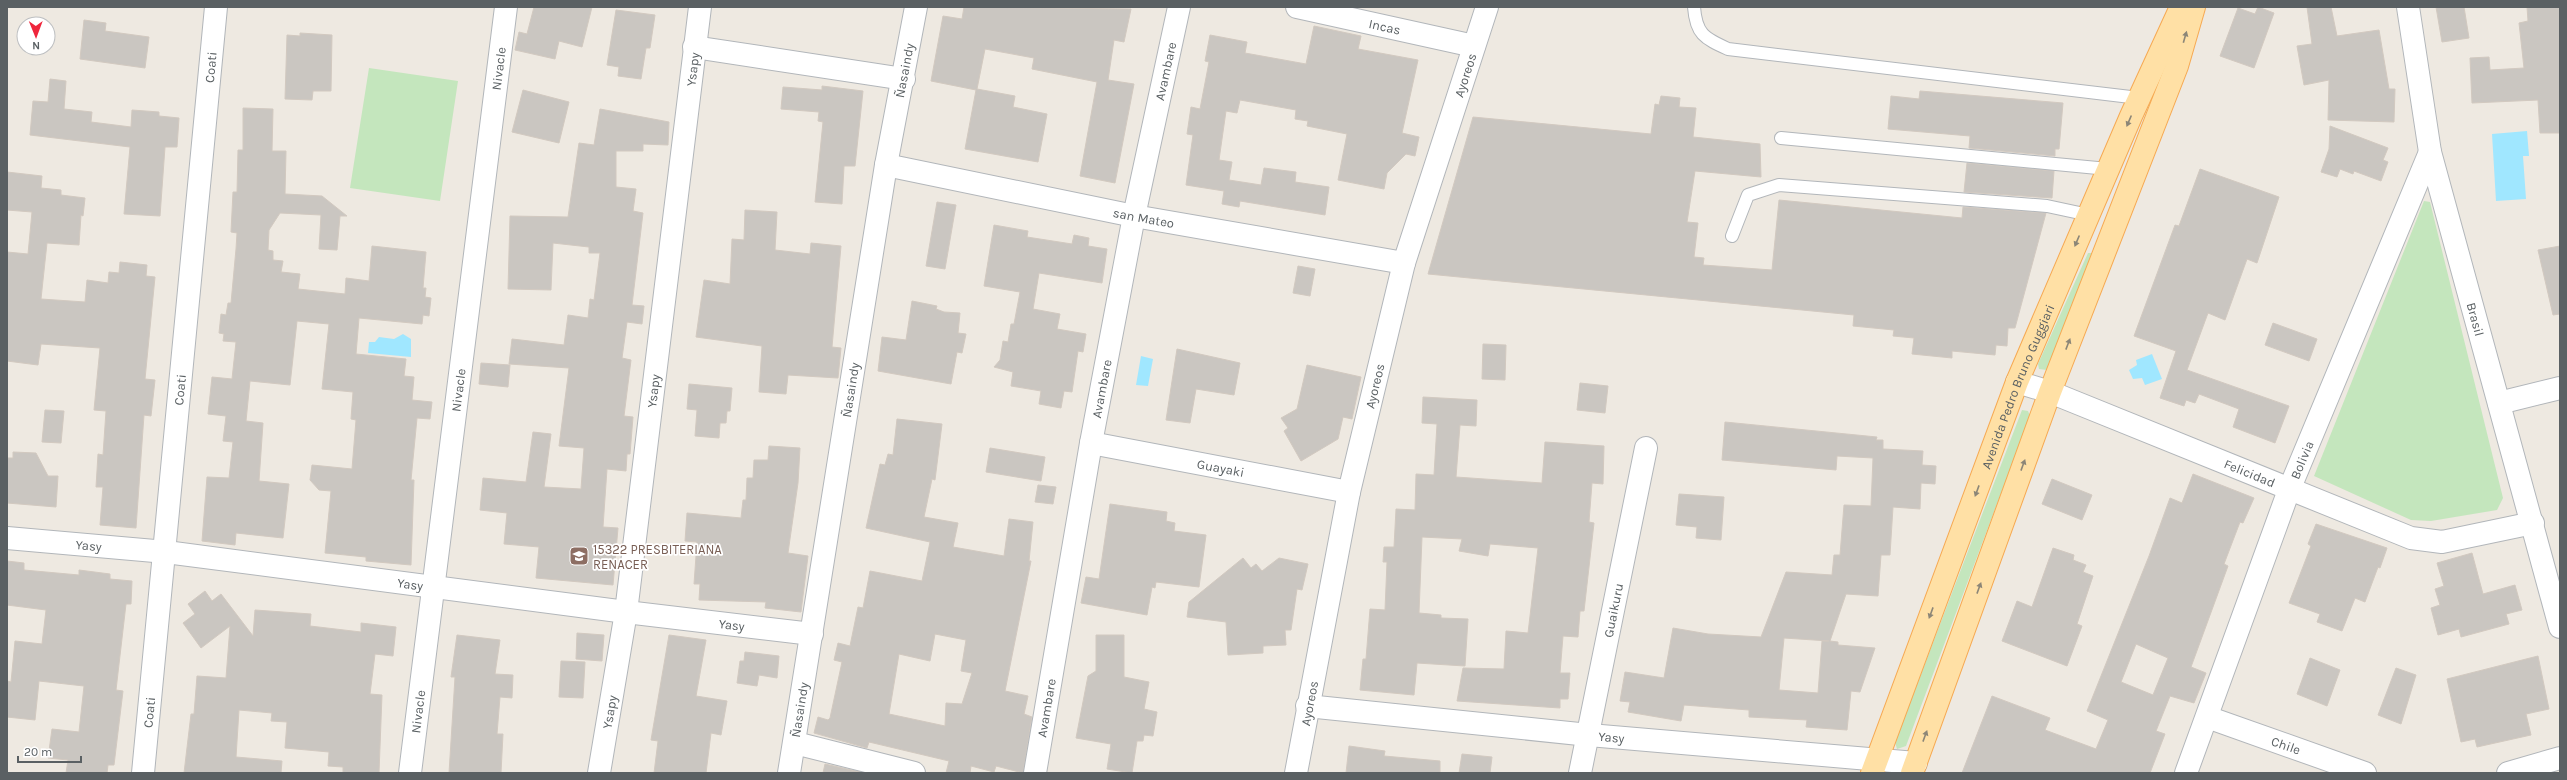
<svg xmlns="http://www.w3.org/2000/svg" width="2567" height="780" viewBox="0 0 2567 780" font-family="Karla,sans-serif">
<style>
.green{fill:#c4e6bd}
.water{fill:#a0e7ff}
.building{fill:#cac6c1;stroke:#d2c9c0;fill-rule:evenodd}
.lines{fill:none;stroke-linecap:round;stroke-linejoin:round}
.lane-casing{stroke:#b2b6ba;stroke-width:14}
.street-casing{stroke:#b2b6ba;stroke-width:24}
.primary-casing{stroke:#f6a952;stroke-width:24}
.lane{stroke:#fff;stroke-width:12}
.street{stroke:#fff;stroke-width:22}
.primary{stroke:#ffe0a5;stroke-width:22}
.oneway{fill:#8c8677}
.labels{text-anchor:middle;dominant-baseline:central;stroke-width:3.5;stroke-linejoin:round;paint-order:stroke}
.street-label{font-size:13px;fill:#5a6063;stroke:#fff}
.education-label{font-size:13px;fill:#785e54;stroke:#fff;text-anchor:start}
</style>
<rect width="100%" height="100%" fill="#eee9e1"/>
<!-- green -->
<path class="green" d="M369 68 458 81 440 201 350 188Z
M2424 201 2430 202 2503 498 2497 510 2431 521 2411 520 2314 476Z
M2088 253H2092L2047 370 2039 369 2038 364Z
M2022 410 2028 411 2030 416 1906 746 1897 749 1895 742Z"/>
<!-- water -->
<path class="water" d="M2527 131 2529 156H2523L2526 199 2496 201 2492 134Z
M403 334 411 339V357L368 353 369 342H375L379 337 394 339Z
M2152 354 2162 379 2145 385 2142 378 2133 379 2129 370 2137 365 2136 360Z
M1141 356 1153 359 1148 386 1136 385Z"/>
<!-- building -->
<path class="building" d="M534 7H592L582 47 559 41 555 59 515 50 519 32 527 34Z
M964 7 1131 9 1124 42 1114 40 1108 80 1134 84 1115 183 1080 176 1097 82 1032 69 1034 58 985 49 977 89 1015 96 1013 107 1047 114 1038 162 965 149 976 90 931 81 943 16 962 19Z
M2258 7 2274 13 2254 68 2220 56 2238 8 2255 14Z
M2307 7H2331L2337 36 2379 30 2389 89H2395L2394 122 2328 120 2329 80 2304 85 2297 46 2312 44Z
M2436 7H2464L2469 38 2442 42Z
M2527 7H2560V133H2540L2538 100 2472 103 2470 58 2489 57 2490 70 2524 68 2519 23 2528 21Z
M616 10 655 15 650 48H646L641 79 618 76 619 67 607 65Z
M84 20 106 23 105 31 149 37 145 68 80 59Z
M1314 26 1361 36 1358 49 1418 60 1402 133 1419 137 1415 156 1406 154 1387 173 1384 189 1338 180 1347 134 1307 126 1308 121 1295 119 1296 110 1240 100 1237 113 1226 111 1219 160 1232 162 1229 180 1261 185 1264 168 1296 172 1295 182 1329 187 1325 215 1240 201 1239 207 1222 204 1224 191 1186 185 1193 135 1187 134 1191 107 1200 109 1209 62 1205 61 1210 35 1247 42 1245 53 1306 64Z
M300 33 332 35 331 91H313L312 100 285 99 287 35 300 36Z
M50 79 66 81 64 109 92 112 91 122 131 127 132 110 159 112V116L179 118 177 147H165L160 216 124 214 130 147 30 135 33 101 48 102Z
M822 86 863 91 855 166H844L842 204 815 202 823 122 818 121 819 112 781 109 783 87 822 90Z
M523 90 569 102 559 143 512 132Z
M1920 91 2063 103 2059 149H2055V156L1969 148 1970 136 1888 129 1891 96 1919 99Z
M1661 96 1680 98 1679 107 1696 108 1693 137 1760 144 1761 177 1695 171 1687 222 1698 223 1694 257 1704 258 1703 265 1772 270 1779 200 1962 218 1963 207 2046 213 2015 328H2008L2007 346 1996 345 1995 355 1952 351V358L1912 354 1914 338 1893 336 1894 330 1853 326 1854 315 1428 274 1473 117 1651 134 1655 104 1659 105Z
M243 108 273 109 272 151H286L285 194 322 196 347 216H340L337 250 319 249 321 215 280 213 269 230 268 250 273 251V260L283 261 281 272 300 274 298 289 345 294 346 278 369 281 372 246 426 252 423 288H426L425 297 431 298 429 316 423 315 422 324 359 318 356 354 406 359 404 376 414 377 412 400 432 402 430 419 417 418 411 480H414L411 565 366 561V557L325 553 331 491 319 490 310 480 312 465 352 469 356 420 351 419 353 392 322 389 329 324 297 321 290 385 250 381 246 421 263 423 259 481 289 484 283 538 236 533 235 545 202 541 207 477 229 478 233 442 223 441 226 416 208 414 212 377 232 379 236 342 223 341 224 334 219 333 221 314 226 315 228 303H231L236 249 237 233 231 232 233 192H237L238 150H243Z
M600 109 669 122 668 145 643 144V151H616V187L636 189 633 211 643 213 632 305 644 306 642 324 627 322 622 358 631 360 624 416 633 417 630 454H627L626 471 607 469 603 527 618 528 613 585 536 578 539 547 504 544 507 513 480 510 483 478 526 482 533 432 551 434 544 487 581 489 584 448 559 446 569 368 509 364 512 339 564 345 568 315 588 318 590 299 594 300 600 253H589V247L553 243 551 290 508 289 510 216 568 217 579 143 594 145Z
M2330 126 2388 148 2383 160 2388 162 2381 181 2354 171 2353 174 2340 169 2337 177 2321 172 2329 149Z
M1967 163 2054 171 2052 198 1964 192Z
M2200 169 2279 197 2257 263 2247 259 2225 320 2208 313 2187 370 2289 406 2275 443 2233 427 2239 409 2199 394 2195 403 2186 400 2184 406 2160 398 2176 351 2134 336 2175 225 2179 226Z
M7 172 42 176 41 188 61 190V195L85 198 83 216 81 215 79 245 47 243 41 299 85 302 87 280 108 283 109 272 119 273 120 262 147 265 146 276 155 277 145 379 155 380 151 416 144 415 136 528 100 525 103 487H96L98 454 103 455 106 411 94 410 100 348 41 344 38 365 7 361V252L28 254 32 212 7 210Z
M937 202 956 205 945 269 926 266Z
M745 210 777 212 775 250 810 254 811 243 841 246 832 347 841 348 838 378 788 375 786 394 759 392 762 346 696 337 704 280 730 284 732 239 744 240Z
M994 225 1028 231 1027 237 1072 244 1074 235 1089 238 1088 246 1107 249 1102 283 1039 273 1033 309 1060 314 1057 329 1086 334 1083 352 1078 351 1072 392 1064 391 1061 408 1039 404 1041 391 1011 386 1013 372 994 367 1000 360 1003 341 1008 342 1011 324H1014L1020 292 984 286Z
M2560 246V314L2553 315 2538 250Z
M1298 266 1315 269 1310 296 1293 293Z
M912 301 937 306 936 309 944 312 960 313 958 333 966 334 962 353 957 352 951 384 878 371 882 337 906 340Z
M2273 323 2317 339 2309 361 2265 345Z
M1483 344 1506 345 1505 380 1482 379Z
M1177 349 1240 363 1234 395 1196 389 1190 423 1166 420Z
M481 363 510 365 508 387 479 384Z
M1307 365 1361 377 1352 419 1343 417 1338 439 1301 461 1284 431 1288 428 1281 418 1297 409Z
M1580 383 1608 386 1605 413 1577 410Z
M689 384 732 388 730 411H727L726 423H720L719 438 695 436 697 410 687 409Z
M1423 397 1477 400 1476 426 1460 425 1456 477 1542 483 1545 442 1604 446 1603 484 1592 483 1589 522 1594 523 1584 611H1580L1578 637 1563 636 1560 673H1570L1568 699H1560V708L1457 701 1463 668 1504 669 1506 631 1528 633 1538 548 1490 544 1488 556 1459 551 1462 539 1422 537 1419 613 1441 615V618L1468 619 1465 666 1417 663 1414 695 1360 690 1363 659H1366L1370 609 1385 610 1387 562H1383L1384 547H1394L1396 509 1415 510 1416 474 1434 475 1437 424 1422 423Z
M45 410 64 411 61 443 42 442Z
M897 419 942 424 935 480 932 479 924 517 958 523 953 547 1004 556 1009 519 1033 522 1029 561H1031L1005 691 1028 696 1024 714 1032 717 1023 773 996 766 994 772 971 766 970 773H946L949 761 869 742 867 748 814 733 818 717 828 720 830 718 842 662 834 660 838 643 850 646 858 607 863 608 870 571 922 581 930 542 866 528 880 464 885 465 888 454 893 455ZM935 634 966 640 961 671 972 673 962 704 946 703 945 726 889 714 899 654 930 661Z
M1725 422 1877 437 1876 440H1883V449L1923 451 1922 465 1936 466 1935 484 1921 483 1920 509 1893 507 1890 555H1881L1878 596 1846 594 1830 641 1838 642V645L1875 648 1860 692 1851 691 1847 730 1806 727 1807 720 1749 717V710L1684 705 1681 721 1628 712 1630 702 1620 701 1625 672 1664 678 1673 628 1708 634 1761 637 1786 572 1832 575 1834 555H1840L1844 505 1871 506 1873 458 1837 456 1836 470 1722 460ZM1784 638 1829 641H1822L1818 693 1779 690Z
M769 446 800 448 798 483 788 553 808 556 801 612 765 608 766 602 699 600 700 584H694L697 542 685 541 687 513 741 518 743 500H746L747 478H753L754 460H768Z
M990 448 1045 457 1041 481 986 472Z
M13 452 36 453 48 476H58L56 507 7 503V458H13Z
M2193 474 2254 498 2243 523 2240 522 2224 564 2228 566 2191 667 2206 673 2194 703 2170 696 2156 731 2165 734 2150 773H1962L1992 696 2050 718 2045 730 2096 749 2108 720 2087 711 2149 556 2170 498 2182 503ZM2136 644 2168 658 2153 695 2121 682Z
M2052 479 2092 495 2082 520 2042 504Z
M1038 485 1056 487 1053 504 1035 502Z
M1679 494 1724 497 1721 540 1696 538 1697 527 1676 525Z
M1110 504 1167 512 1166 521 1175 523 1174 531 1206 535 1199 587 1156 582 1155 588 1152 587 1147 615 1081 603 1086 577 1099 579Z
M2316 524 2387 548 2380 568 2378 567 2365 602 2355 598 2342 631 2317 622 2320 614 2289 603 2311 546 2308 544Z
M2053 548 2074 555 2073 560 2086 565 2083 572 2093 576 2077 624 2082 626 2067 666 2002 641 2017 601 2032 607Z
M2472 553 2483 594 2515 585 2522 610 2506 614 2509 624 2461 637 2459 629 2438 635 2431 608 2440 605 2435 589 2444 586 2437 563Z
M1243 558 1251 568 1256 564 1262 571 1279 558 1308 564 1302 590 1297 589 1291 630H1285L1286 645 1263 646V653L1228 655 1226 622 1187 617 1189 602Z
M7 561 24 563V570L79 575V570L110 574V579L132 581 131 604H126L116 690 123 691 114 765H108L107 773H66L68 760 48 758 52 729 79 732 84 686 39 681 35 720 7 717V681L11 682 15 641 42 644 46 610 7 605Z
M205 591 212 601 221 594 253 636 255 610 311 614 310 626 361 632V623L396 627 393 656 375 654 370 694 382 695 379 773H343V767L328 766 329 752 285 748 287 722 271 721 272 713 239 710 236 757 282 761 281 773H184L191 714H194L197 676 226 678 230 626 201 648 183 623 195 614 188 604Z
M577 633 604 635 602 661 576 659Z
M457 635 500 640 495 674 513 675 512 698 500 697 497 734H503L501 773H449L455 677H451Z
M669 635 706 640 696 696 727 701 721 735 711 733 706 773H654L658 741 651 740Z
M1096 635H1124V677L1149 682 1144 709 1157 712 1153 736 1144 735 1143 741H1137L1132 773 1107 769 1111 744 1076 738 1088 676 1096 671Z
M745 652 779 656 777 678 759 675 757 686 737 683 740 661H744Z
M2538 656 2549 709 2526 714 2531 735 2477 747 2475 739 2461 742 2447 679Z
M2310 658 2340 670 2327 706 2297 694Z
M561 661 585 662 583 698 559 697Z
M2396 668 2416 675 2401 724 2378 715Z
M1349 746 1385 751 1384 756 1440 761V773H1346Z
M1462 754 1492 757 1490 773H1459Z
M825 764 860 772 823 773Z"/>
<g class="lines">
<defs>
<path id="lane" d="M1694 7C1696 34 1704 38 1728 49L2139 98
M1781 138 2108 169
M1732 236 1748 195 1779 185 2047 206 2089 215"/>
<g id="street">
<path id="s1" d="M1297 7 1474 46"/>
<path id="s2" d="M2408 7 2430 152 2560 627"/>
<path d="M694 47 904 79"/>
<path id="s3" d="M886 165 1134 216 1404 263"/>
<path id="s4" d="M2017 382 2050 392 2411 538 2442 542 2533 523"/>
<path d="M2499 403 2560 388"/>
<path id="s5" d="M1091 443 1349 492"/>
<path id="s6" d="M7 538 166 552 626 612 812 634"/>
<path id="s7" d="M1307 706 1589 735 1916 763"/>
<path id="s8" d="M2207 717 2365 773"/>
<path d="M795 743 914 773"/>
<path id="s9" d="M143 773 216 7"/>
<path id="s10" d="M410 773 506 7"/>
<path id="s11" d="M599 773 626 612 700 7"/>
<path id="s12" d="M789 773 886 165 916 7"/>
<path id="s13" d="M1035 773 1091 443 1134 216 1179 7"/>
<path id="s14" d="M1296 773 1349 492 1404 263 1487 7"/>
<path id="s15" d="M1580 773 1646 448"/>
<path id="s16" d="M2186 773 2289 490 2430 152"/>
<path d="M2508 773 2560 758"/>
</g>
<g id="primary">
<path id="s17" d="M1872 773 2017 382 2131 116 2181 7"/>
<path d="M1912 773 2050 392 2177 66 2194 7"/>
</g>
</defs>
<!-- lane casing -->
<use href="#lane" class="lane-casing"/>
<!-- street casing -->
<use href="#street" class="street-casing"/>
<!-- primary casing -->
<use href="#primary" class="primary-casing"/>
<!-- lane -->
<use href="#lane" class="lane"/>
<!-- street -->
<use href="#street" class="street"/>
<!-- primary -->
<use href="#primary" class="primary"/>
</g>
<!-- one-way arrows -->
<defs><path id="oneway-solid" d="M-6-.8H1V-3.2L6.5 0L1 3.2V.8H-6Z"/></defs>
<g class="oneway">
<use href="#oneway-solid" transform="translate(2185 37) rotate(-74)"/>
<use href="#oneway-solid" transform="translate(2129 121) rotate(113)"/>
<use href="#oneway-solid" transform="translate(2077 241) rotate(113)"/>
<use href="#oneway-solid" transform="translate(2068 344) rotate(-69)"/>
<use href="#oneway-solid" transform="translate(2023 465) rotate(-70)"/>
<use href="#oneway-solid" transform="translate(1977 491) rotate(110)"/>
<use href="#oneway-solid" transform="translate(1979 588) rotate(-70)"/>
<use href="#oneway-solid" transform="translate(1931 613) rotate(110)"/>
<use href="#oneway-solid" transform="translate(1925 736) rotate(-70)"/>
</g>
<!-- icons -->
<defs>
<symbol id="school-square" viewBox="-11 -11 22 22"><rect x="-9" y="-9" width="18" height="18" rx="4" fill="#8d6e63" stroke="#fff"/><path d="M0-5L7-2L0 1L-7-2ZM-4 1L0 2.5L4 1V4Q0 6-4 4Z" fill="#fff"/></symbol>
</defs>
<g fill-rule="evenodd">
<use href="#school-square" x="568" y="545" width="22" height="22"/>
</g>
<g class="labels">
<!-- street labels -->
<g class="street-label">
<text stroke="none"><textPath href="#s1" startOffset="90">Incas</textPath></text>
<text stroke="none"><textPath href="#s9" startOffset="709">Coati</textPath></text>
<text stroke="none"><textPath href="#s10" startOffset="710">Nivacle</textPath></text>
<text stroke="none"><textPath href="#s11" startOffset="710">Ysapy</textPath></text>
<text stroke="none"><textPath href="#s12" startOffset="712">Ñasaindy</textPath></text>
<text stroke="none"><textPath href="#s13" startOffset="714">Avambare</textPath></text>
<text stroke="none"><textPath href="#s14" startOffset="719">Ayoreos</textPath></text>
<text stroke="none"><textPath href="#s3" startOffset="263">san Mateo</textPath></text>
<text stroke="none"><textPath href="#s2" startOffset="320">Brasil</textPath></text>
<text stroke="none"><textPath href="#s14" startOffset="395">Ayoreos</textPath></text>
<text stroke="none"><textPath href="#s17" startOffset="413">Avenida Pedro Bruno Guggiari</textPath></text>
<text stroke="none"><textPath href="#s13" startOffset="390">Avambare</textPath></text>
<text stroke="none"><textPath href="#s9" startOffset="385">Coati</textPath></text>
<text stroke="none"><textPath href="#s10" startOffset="386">Nivacle</textPath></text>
<text stroke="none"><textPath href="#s11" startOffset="386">Ysapy</textPath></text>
<text stroke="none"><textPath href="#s12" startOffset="388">Ñasaindy</textPath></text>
<text stroke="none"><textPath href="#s16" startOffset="334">Bolivia</textPath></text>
<text stroke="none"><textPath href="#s5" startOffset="132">Guayaki</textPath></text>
<text stroke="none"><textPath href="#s4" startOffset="250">Felicidad</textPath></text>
<text stroke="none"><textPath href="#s6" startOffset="82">Yasy</textPath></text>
<text stroke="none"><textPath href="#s6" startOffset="406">Yasy</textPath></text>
<text stroke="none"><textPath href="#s15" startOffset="166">Guaikuru</textPath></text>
<text stroke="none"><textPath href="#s6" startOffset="730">Yasy</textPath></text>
<text stroke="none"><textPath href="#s14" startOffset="71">Ayoreos</textPath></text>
<text stroke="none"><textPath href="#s13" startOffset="66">Avambare</textPath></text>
<text stroke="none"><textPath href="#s12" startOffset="64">Ñasaindy</textPath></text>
<text stroke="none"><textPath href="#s10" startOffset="62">Nivacle</textPath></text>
<text stroke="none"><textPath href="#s11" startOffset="62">Ysapy</textPath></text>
<text stroke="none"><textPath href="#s9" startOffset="61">Coati</textPath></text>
<text stroke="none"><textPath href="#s7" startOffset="306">Yasy</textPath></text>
<text stroke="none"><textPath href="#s8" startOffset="84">Chile</textPath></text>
</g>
<!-- education labels -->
<g class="education-label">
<text x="593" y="549">15322 PRESBITERIANA<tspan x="593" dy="15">RENACER</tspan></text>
</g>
</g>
<!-- border -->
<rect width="2567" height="780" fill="none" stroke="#5a6063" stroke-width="16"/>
<!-- north arrow -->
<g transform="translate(36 36) rotate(179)"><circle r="19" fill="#ffffff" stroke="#bdbfc1"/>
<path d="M0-3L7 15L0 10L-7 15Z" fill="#ef263c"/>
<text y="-6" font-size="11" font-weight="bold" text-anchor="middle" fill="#5a6063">N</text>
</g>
<!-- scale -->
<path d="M18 756v6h63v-6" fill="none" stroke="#5a6063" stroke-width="2"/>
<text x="24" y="756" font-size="12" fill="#5a6063" stroke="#ffffff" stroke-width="3" paint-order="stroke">20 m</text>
</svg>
